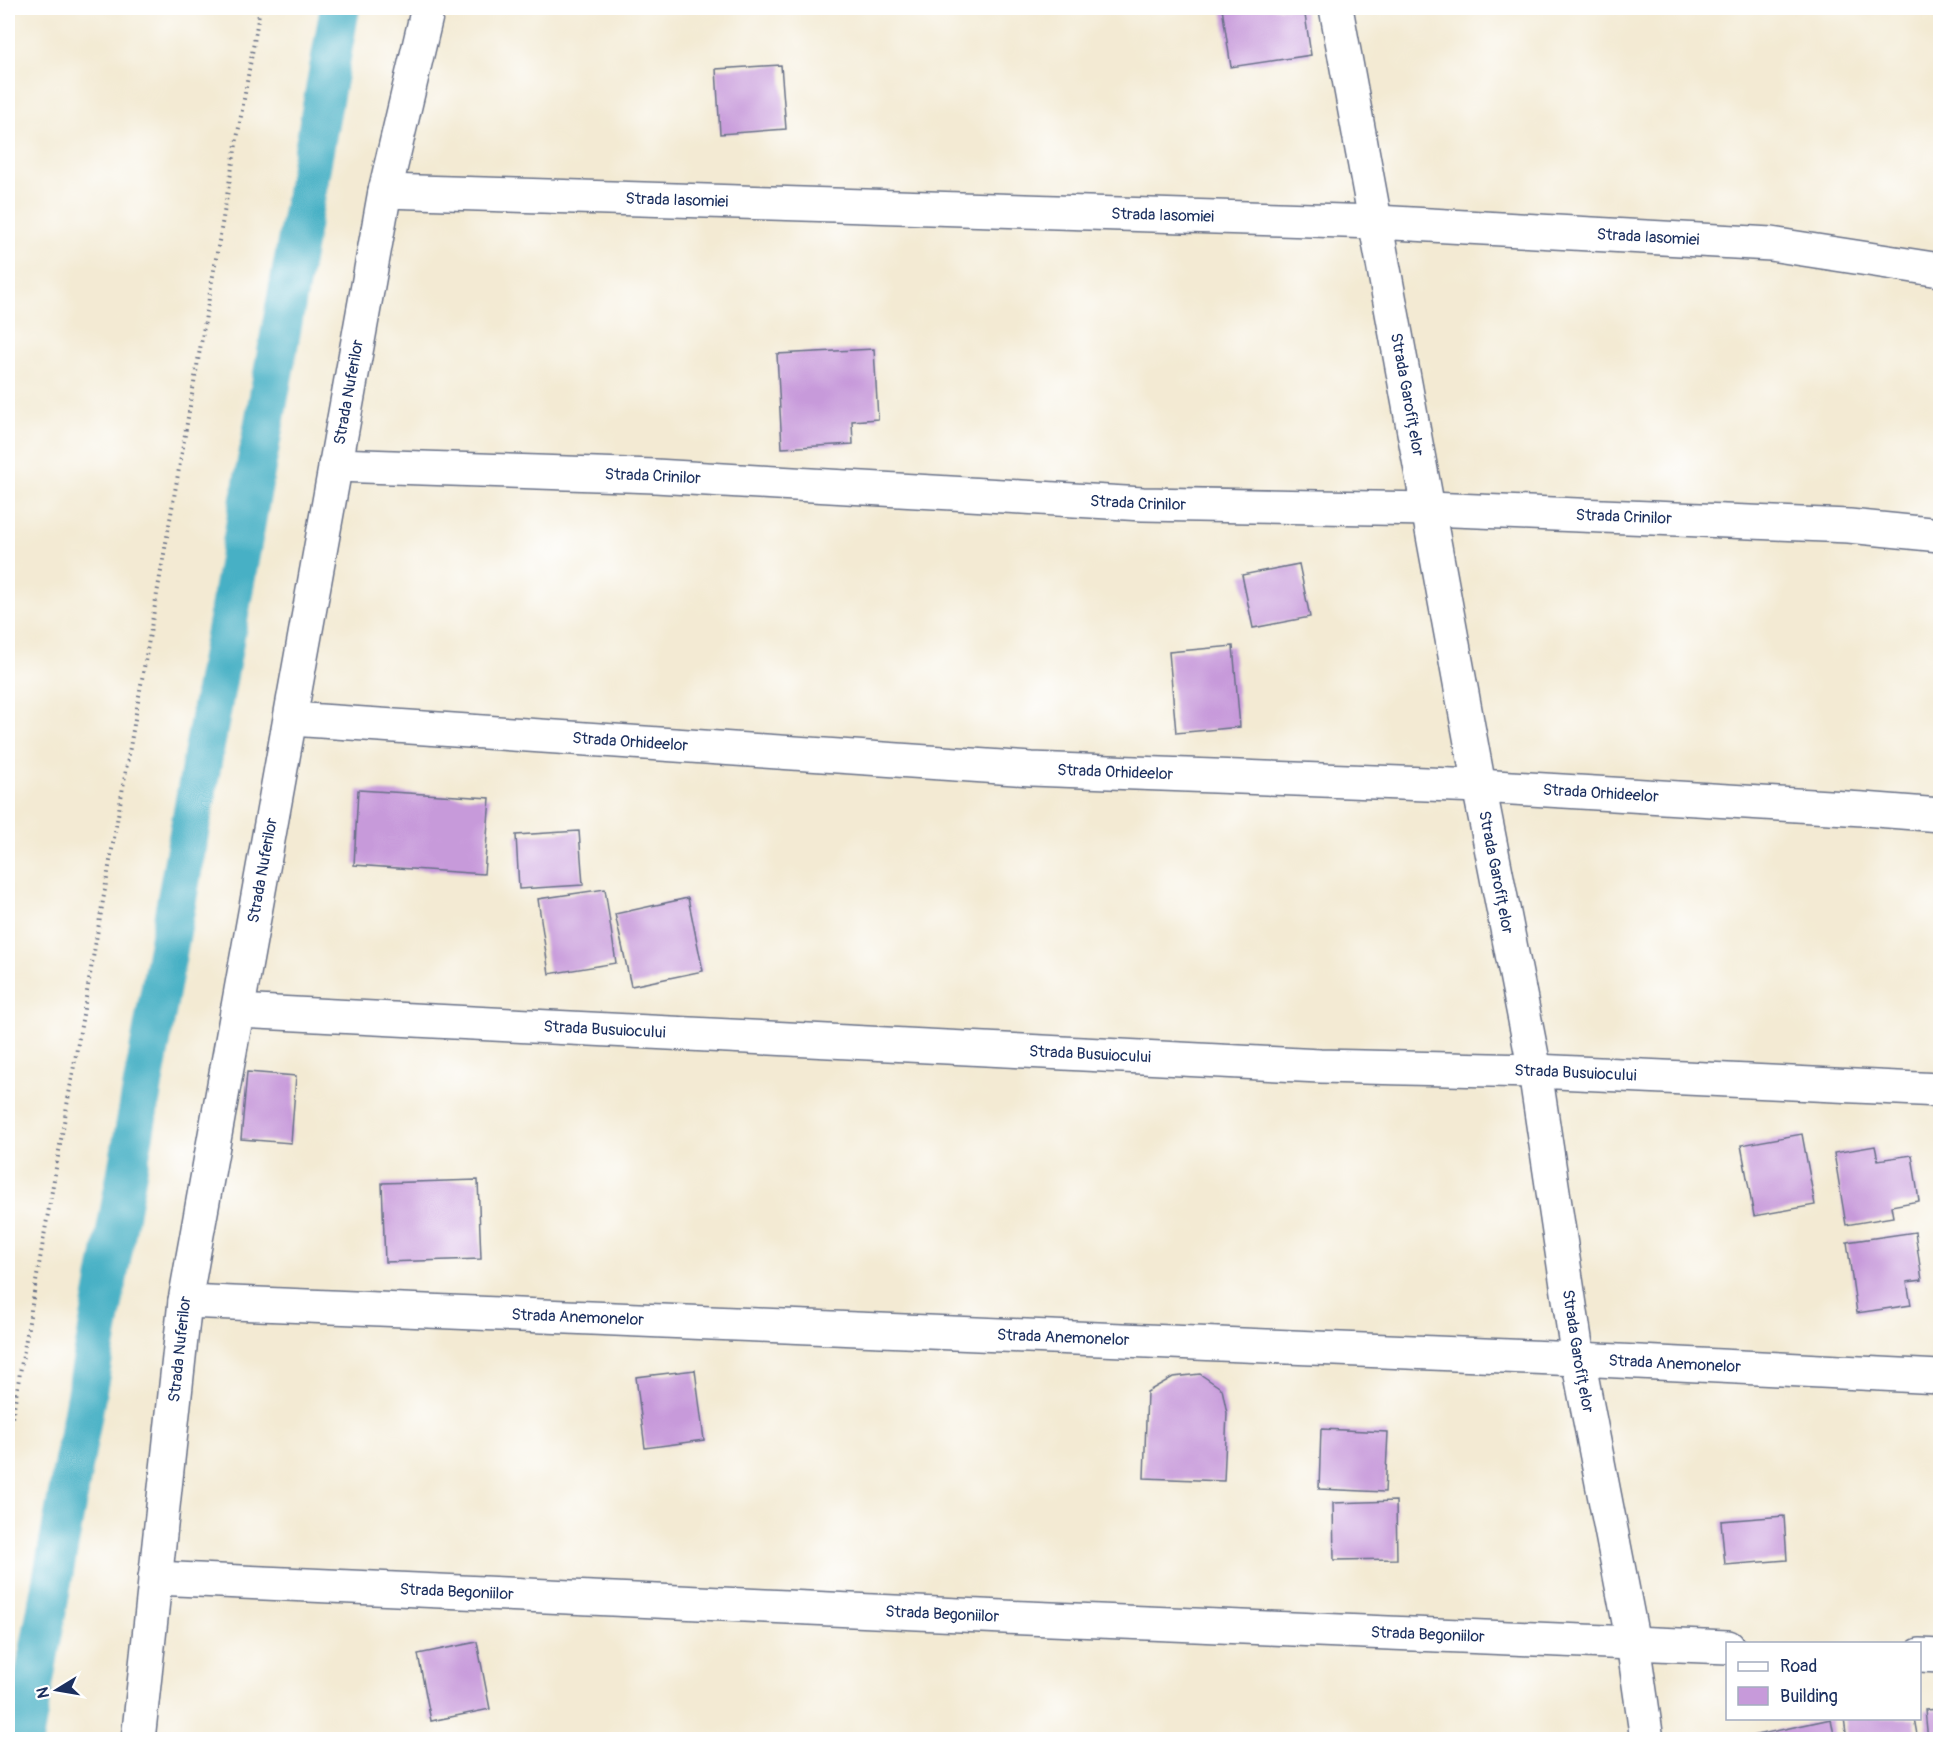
<svg xmlns="http://www.w3.org/2000/svg" width="1948" height="1747" viewBox="0 0 1948 1747" font-family="Pangolin,sans-serif">
<style>
.lines{fill:none;stroke-linecap:round;stroke-linejoin:round}
.canal{stroke:#47b0c5;stroke-width:40}
.building{fill:#c79ada}
.minor-casing{stroke:#677087;stroke-width:36}
.path{stroke:#677087;stroke-width:4;stroke-dasharray:1.5 4.5;stroke-linecap:butt}
.minor{stroke:#fff;stroke-width:33}
.labels{text-anchor:middle;dominant-baseline:central;stroke-width:4.5;stroke-linejoin:round;paint-order:stroke}
.street-label{font-size:16px;fill:#1b2f5e;stroke:#fff}
</style>
<rect width="100%" height="100%" fill="#fff"/>
<filter id="ink" filterUnits="userSpaceOnUse"><feTurbulence type="fractalNoise" baseFrequency=".0167" numOctaves="2"/><feDisplacementMap in="SourceGraphic" scale="12" xChannelSelector="R" yChannelSelector="G"/><feConvolveMatrix kernelMatrix="1 2 1 2 8 2 1 2 1" color-interpolation-filters="sRGB"/></filter>
<filter id="wash" filterUnits="userSpaceOnUse"><feTurbulence type="fractalNoise" baseFrequency=".008" numOctaves="4" result="noise"/><feDisplacementMap in="SourceGraphic" scale="24" xChannelSelector="R" yChannelSelector="G"/><feGaussianBlur stdDeviation="1.35" result="paint"/><feColorMatrix in="noise" values="0 0 0 0 0 0 0 0 0 0 0 0 0 0 0 0 0 1.4 0 .05"/><feComposite in="paint" operator="in"/></filter>
<g filter="url(#wash)">
<rect width="100%" height="100%" fill="#f3ead3"/>
<g class="lines">
<!-- canal -->
<path class="canal" d="M23 1740 340 8"/>
</g>
<g id="blocks">
<!-- building -->
<path class="building" d="M1222 8H1304L1311 55 1231 67Z
M781 65 786 129 720 134 716 69Z
M874 349 878 419 852 421 853 444 782 448 777 354Z
M1299 564 1310 617 1253 628 1242 575Z
M1233 646 1240 727 1176 733 1169 652Z
M358 790 490 798 484 874 354 865Z
M579 831 583 885 519 889 516 835Z
M605 889 616 963 549 974 538 899Z
M688 898 703 971 631 986 615 914Z
M247 1072 296 1076 291 1143 241 1139Z
M1802 1134 1815 1205 1754 1216 1741 1145Z
M1875 1146 1878 1160 1912 1155 1919 1201 1891 1206 1893 1217 1846 1225 1834 1153Z
M478 1180 481 1259 385 1262 382 1183Z
M1915 1232 1922 1280 1907 1282 1911 1305 1857 1313 1847 1242Z
M695 1370 704 1440 645 1448 636 1377Z
M1200 1374 1222 1389 1227 1413 1224 1481 1144 1478 1147 1392 1173 1377Z
M1321 1429 1388 1432 1385 1492 1319 1489Z
M1396 1501 1397 1559 1334 1560 1333 1503Z
M1784 1516 1787 1560 1725 1565 1721 1521Z
M477 1642 490 1709 431 1721 418 1654Z
M1940 1709V1740H1928L1925 1710Z
M1844 1718H1914L1918 1740H1847Z
M1831 1719 1835 1740H1752V1736Z"/>
</g>
</g>
<g filter="url(#ink)">
<use href="#blocks" fill-opacity="0" stroke="#677087" stroke-width="1.5"/>
<g class="lines">
<defs>
<g id="minor">
<path id="s1" d="M1336 8 1479 786 1535 1071 1578 1359 1633 1643 1647 1740"/>
<path id="s2" d="M385 191 1376 222 1771 244 1940 270"/>
<path id="s3" d="M335 465 655 476 1143 504 1429 509 1849 526 1940 535"/>
<path id="s4" d="M291 719 1031 769 1479 786 1863 809 1940 815"/>
<path id="s5" d="M237 1011 1320 1066 1535 1071 1940 1090"/>
<path id="s6" d="M185 1301 1578 1359 1940 1377"/>
<path id="s7" d="M155 1578 1027 1618 1728 1647"/>
<path d="M1920 1655 1940 1656"/>
<path id="s8" d="M138 1740 185 1301 385 191 428 8"/>
</g>
</defs>
<!-- minor casing -->
<use href="#minor" class="minor-casing"/>
<!-- path -->
<path class="path" d="M8 1441 260 8"/>
<!-- minor -->
<use href="#minor" class="minor"/>
</g>
</g>
<g class="labels">
<!-- street labels -->
<g class="street-label">
<text stroke="none"><textPath href="#s2" startOffset="292">Strada Iasomiei</textPath></text>
<text stroke="none"><textPath href="#s2" startOffset="778">Strada Iasomiei</textPath></text>
<text stroke="none"><textPath href="#s2" startOffset="1264">Strada Iasomiei</textPath></text>
<text stroke="none"><textPath href="#s8" startOffset="1365">Strada Nuferilor</textPath></text>
<text stroke="none"><textPath href="#s1" startOffset="393">Strada Garofițelor</textPath></text>
<text stroke="none"><textPath href="#s3" startOffset="318">Strada Crinilor</textPath></text>
<text stroke="none"><textPath href="#s3" startOffset="804">Strada Crinilor</textPath></text>
<text stroke="none"><textPath href="#s3" startOffset="1290">Strada Crinilor</textPath></text>
<text stroke="none"><textPath href="#s4" startOffset="340">Strada Orhideelor</textPath></text>
<text stroke="none"><textPath href="#s4" startOffset="826">Strada Orhideelor</textPath></text>
<text stroke="none"><textPath href="#s4" startOffset="1312">Strada Orhideelor</textPath></text>
<text stroke="none"><textPath href="#s8" startOffset="879">Strada Nuferilor</textPath></text>
<text stroke="none"><textPath href="#s1" startOffset="879">Strada Garofițelor</textPath></text>
<text stroke="none"><textPath href="#s5" startOffset="368">Strada Busuiocului</textPath></text>
<text stroke="none"><textPath href="#s5" startOffset="854">Strada Busuiocului</textPath></text>
<text stroke="none"><textPath href="#s5" startOffset="1340">Strada Busuiocului</textPath></text>
<text stroke="none"><textPath href="#s6" startOffset="393">Strada Anemonelor</textPath></text>
<text stroke="none"><textPath href="#s6" startOffset="879">Strada Anemonelor</textPath></text>
<text stroke="none"><textPath href="#s8" startOffset="393">Strada Nuferilor</textPath></text>
<text stroke="none"><textPath href="#s1" startOffset="1365">Strada Garofițelor</textPath></text>
<text stroke="none"><textPath href="#s6" startOffset="1491">Strada Anemonelor</textPath></text>
<text stroke="none"><textPath href="#s7" startOffset="302">Strada Begoniilor</textPath></text>
<text stroke="none"><textPath href="#s7" startOffset="788">Strada Begoniilor</textPath></text>
<text stroke="none"><textPath href="#s7" startOffset="1274">Strada Begoniilor</textPath></text>
</g>
</g>
<!-- margin -->
<rect width="1948" height="1747" fill="none" stroke="#fff" stroke-width="30"/>
<!-- legend -->
<rect x="1726" y="1642" width="195" height="78" fill="#ffffff" stroke="#a4acbf" stroke-width="1.5"/>
<rect x="1738" y="1662" width="30" height="9" fill="#ffffff" stroke="#a4acbf" stroke-width="1.5"/>
<text x="1780" y="1672" font-size="18" fill="#1b2f5e">Road</text>
<rect x="1738" y="1687" width="30" height="18" fill="#c79ada" stroke="#a4acbf" stroke-width="1.5"/>
<text x="1780" y="1702" font-size="18" fill="#1b2f5e">Building</text>
<!-- north arrow -->
<g transform="translate(57 1690) rotate(259)" stroke="#ffffff" stroke-width="4.5" paint-order="stroke">
<path d="M0-4.5L10 22L0 15L-10 22Z" fill="#1b2f5e"/>
<text y="-9" font-size="16" font-weight="bold" text-anchor="middle" fill="#1b2f5e">N</text>
</g>
</svg>
